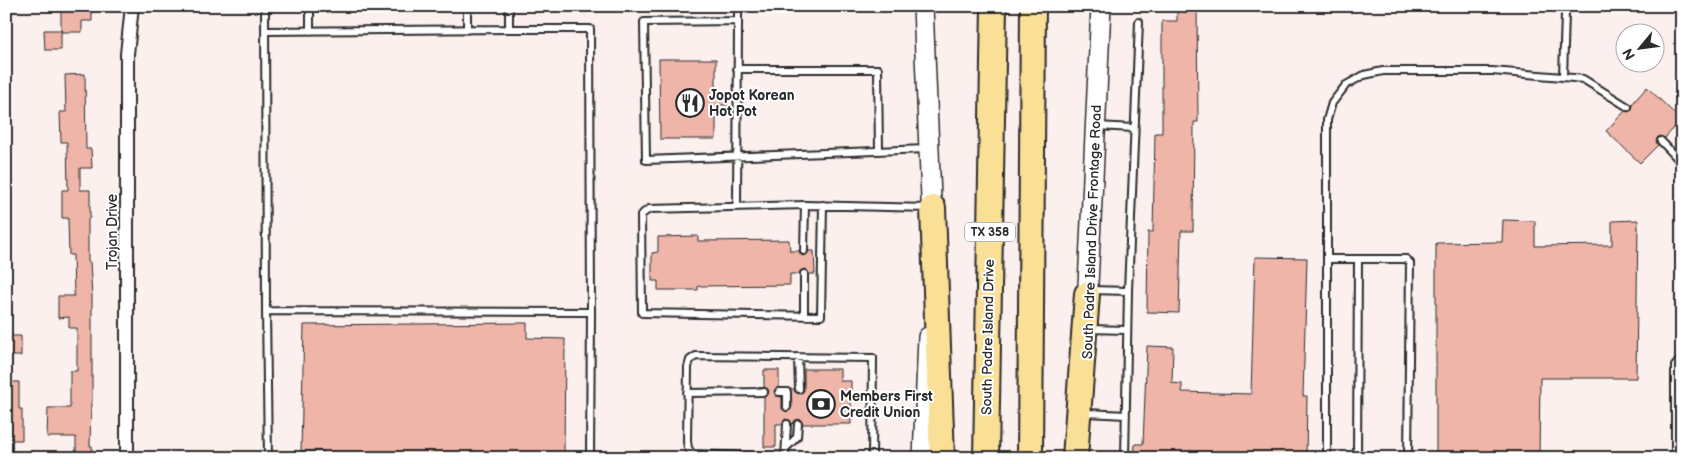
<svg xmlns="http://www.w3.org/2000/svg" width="1688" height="464" viewBox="0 0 1688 464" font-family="'Balsamiq Sans',sans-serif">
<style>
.building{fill:#efb5a8;stroke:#2b2b2b}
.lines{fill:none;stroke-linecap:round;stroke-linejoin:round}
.lane-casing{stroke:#2b2b2b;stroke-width:10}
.street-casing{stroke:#2b2b2b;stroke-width:16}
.secondary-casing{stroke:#2b2b2b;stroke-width:22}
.highway-casing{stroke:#2b2b2b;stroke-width:28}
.lane{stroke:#fff;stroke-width:6}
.street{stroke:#fff;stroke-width:12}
.secondary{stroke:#fff;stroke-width:19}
.highway{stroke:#fadf96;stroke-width:24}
.labels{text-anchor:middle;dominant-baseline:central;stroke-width:4;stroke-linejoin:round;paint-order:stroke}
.shield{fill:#fff;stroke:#6b6b6b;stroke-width:1}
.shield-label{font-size:12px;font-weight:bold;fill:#2b2b2b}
.poi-label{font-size:14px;font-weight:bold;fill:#2b2b2b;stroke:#fff;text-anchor:start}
.street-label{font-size:14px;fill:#2b2b2b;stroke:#fff}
</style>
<rect width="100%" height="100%" fill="#fcf0ee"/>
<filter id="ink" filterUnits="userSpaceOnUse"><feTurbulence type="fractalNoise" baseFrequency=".02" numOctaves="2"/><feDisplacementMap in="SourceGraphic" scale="10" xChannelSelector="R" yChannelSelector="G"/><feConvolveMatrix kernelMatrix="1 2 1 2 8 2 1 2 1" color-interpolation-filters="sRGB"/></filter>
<g filter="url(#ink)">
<!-- building -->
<path class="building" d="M61 6H92V21H82V32H61Z
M1177 6H1197L1198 122H1194L1193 231H1181L1179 313 1147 312 1148 232H1153L1155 133H1162V21H1177Z
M44 30H61V50H45Z
M659 59H716V93H728V105H716V139H660Z
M85 74 86 149H91L92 168H80V190H90V218H88V262H90L92 296V402H91L90 446H92V458H76V437H47L48 408H70V371H77V328H69V317L58 318V296H74L73 255H69L68 218H62V190H68L67 142H61L60 112H66L65 75Z
M1647 87 1681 120 1665 138 1660 136 1657 138 1656 142 1658 145 1640 163 1606 131 1625 111 1628 112 1632 110V104Z
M1503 220 1535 221V246L1612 245V221L1638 220 1636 378H1540L1539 458H1436V243L1502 242Z
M698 236V241L789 240 790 251H799L801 255 804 256 809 251H814L815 274H809L807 270 804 269 800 271 799 274H790V285L698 286V290H658V281H652V253L658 252V237Z
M1255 257 1307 258 1303 396H1307L1306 458H1134L1135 444H1143L1147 346 1173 347 1172 383 1182 384V392L1251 394Z
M527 323V338L565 339 564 458H323V451H301L304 325Z
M6 336H21V356H6Z
M804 369H840V381H851V424H803L801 420 798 419 792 424 790 420 785 419 782 424H776V447H764V397L767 396 769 392 768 389 764 387V370H779V387L775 389 774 392 776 396 782 397V409L787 412 792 407 791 389H794L795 392 799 394 804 391Z
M6 382H19V409H22V440H6Z"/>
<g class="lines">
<defs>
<path id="lane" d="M265 6 266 311 591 312 590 29H509V6
M310 6V31
M467 6V30
M738 6V21
M265 31 509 29
M737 69H878L879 151
M1563 77 1583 79 1628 107
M1097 126 1134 128
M1661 141 1682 163
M823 205 821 316 642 313 641 215 649 209 805 205 929 208
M737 206 738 21 644 22 646 160 926 149
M804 251 805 205
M1327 259H1406L1410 263 1408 458
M804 274V316
M1091 290 1128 291
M266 311 268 458
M1088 329 1127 330
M798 357 799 389
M779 392H787V407
M687 393 764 392
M1087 413 1126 415
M786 448 797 437 798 424
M785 457 787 424
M590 458 591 312
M803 458 692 454 688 448 687 441 688 367 690 360 696 356 873 358 872 458
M1125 458 1128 291 1139 22
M1327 458V120L1332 103 1346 85 1364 75 1383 71H1492L1563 77 1565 14
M1357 458 1358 259
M1675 458V366L1682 358"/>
<path id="street" d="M127 458V54L132 6"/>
<path id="secondary" d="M923 6 932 222
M1087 307 1101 6
M923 458 928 337"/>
<path id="highway" d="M933 208 942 458
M986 458 994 6
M1030 458 1033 6
M1075 458 1087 294"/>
</defs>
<!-- lane casing -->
<use href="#lane" class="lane-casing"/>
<!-- street casing -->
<use href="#street" class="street-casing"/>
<!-- secondary casing -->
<use href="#secondary" class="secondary-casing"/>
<!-- highway casing -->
<use href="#highway" class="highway-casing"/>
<!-- lane -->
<use href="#lane" class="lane"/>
<!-- street -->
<use href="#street" class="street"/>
<!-- secondary -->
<use href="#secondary" class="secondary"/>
<!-- highway -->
<use href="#highway" class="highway"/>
</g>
</g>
<!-- icons -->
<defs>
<symbol id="restaurant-ring" viewBox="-11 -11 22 22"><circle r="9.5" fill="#fff" stroke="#2b2b2b" stroke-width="1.5"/><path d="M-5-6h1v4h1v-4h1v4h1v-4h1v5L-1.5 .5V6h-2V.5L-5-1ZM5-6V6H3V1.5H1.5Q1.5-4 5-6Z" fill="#2b2b2b"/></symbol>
<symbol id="bank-ring" viewBox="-11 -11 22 22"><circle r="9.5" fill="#fff" stroke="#2b2b2b" stroke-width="1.5"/><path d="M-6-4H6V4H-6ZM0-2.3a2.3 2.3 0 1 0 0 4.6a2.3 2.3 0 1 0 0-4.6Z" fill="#2b2b2b"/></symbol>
</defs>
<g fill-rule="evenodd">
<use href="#restaurant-ring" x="674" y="87" width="32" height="32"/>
<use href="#bank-ring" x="805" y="388" width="32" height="32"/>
</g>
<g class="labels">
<!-- shield labels -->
<rect class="shield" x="965" y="222.5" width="50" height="19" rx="4"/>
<g class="shield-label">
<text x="990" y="232">TX 358</text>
</g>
<!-- poi labels -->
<g class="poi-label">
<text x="709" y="95">Jopot Korean<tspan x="709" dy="16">Hot Pot</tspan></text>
<text x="840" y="396">Members First<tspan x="840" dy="16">Credit Union</tspan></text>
</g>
<!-- street labels -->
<g class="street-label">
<text transform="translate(112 232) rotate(-90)">Trojan Drive</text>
<text transform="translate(1092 232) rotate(-88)">South Padre Island Drive Frontage Road</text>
<text transform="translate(988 337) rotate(-89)">South Padre Island Drive</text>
</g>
</g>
<!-- margin -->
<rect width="1688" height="464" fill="none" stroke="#fff" stroke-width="25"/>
<rect x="12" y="12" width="1663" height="439" fill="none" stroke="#2b2b2b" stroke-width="2" filter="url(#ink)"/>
<!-- north arrow -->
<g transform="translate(1640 48) rotate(241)"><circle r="24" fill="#ffffff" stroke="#aaaaaa"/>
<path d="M0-4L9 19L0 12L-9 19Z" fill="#2b2b2b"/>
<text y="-8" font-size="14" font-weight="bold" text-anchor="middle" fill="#2b2b2b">N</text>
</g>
</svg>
